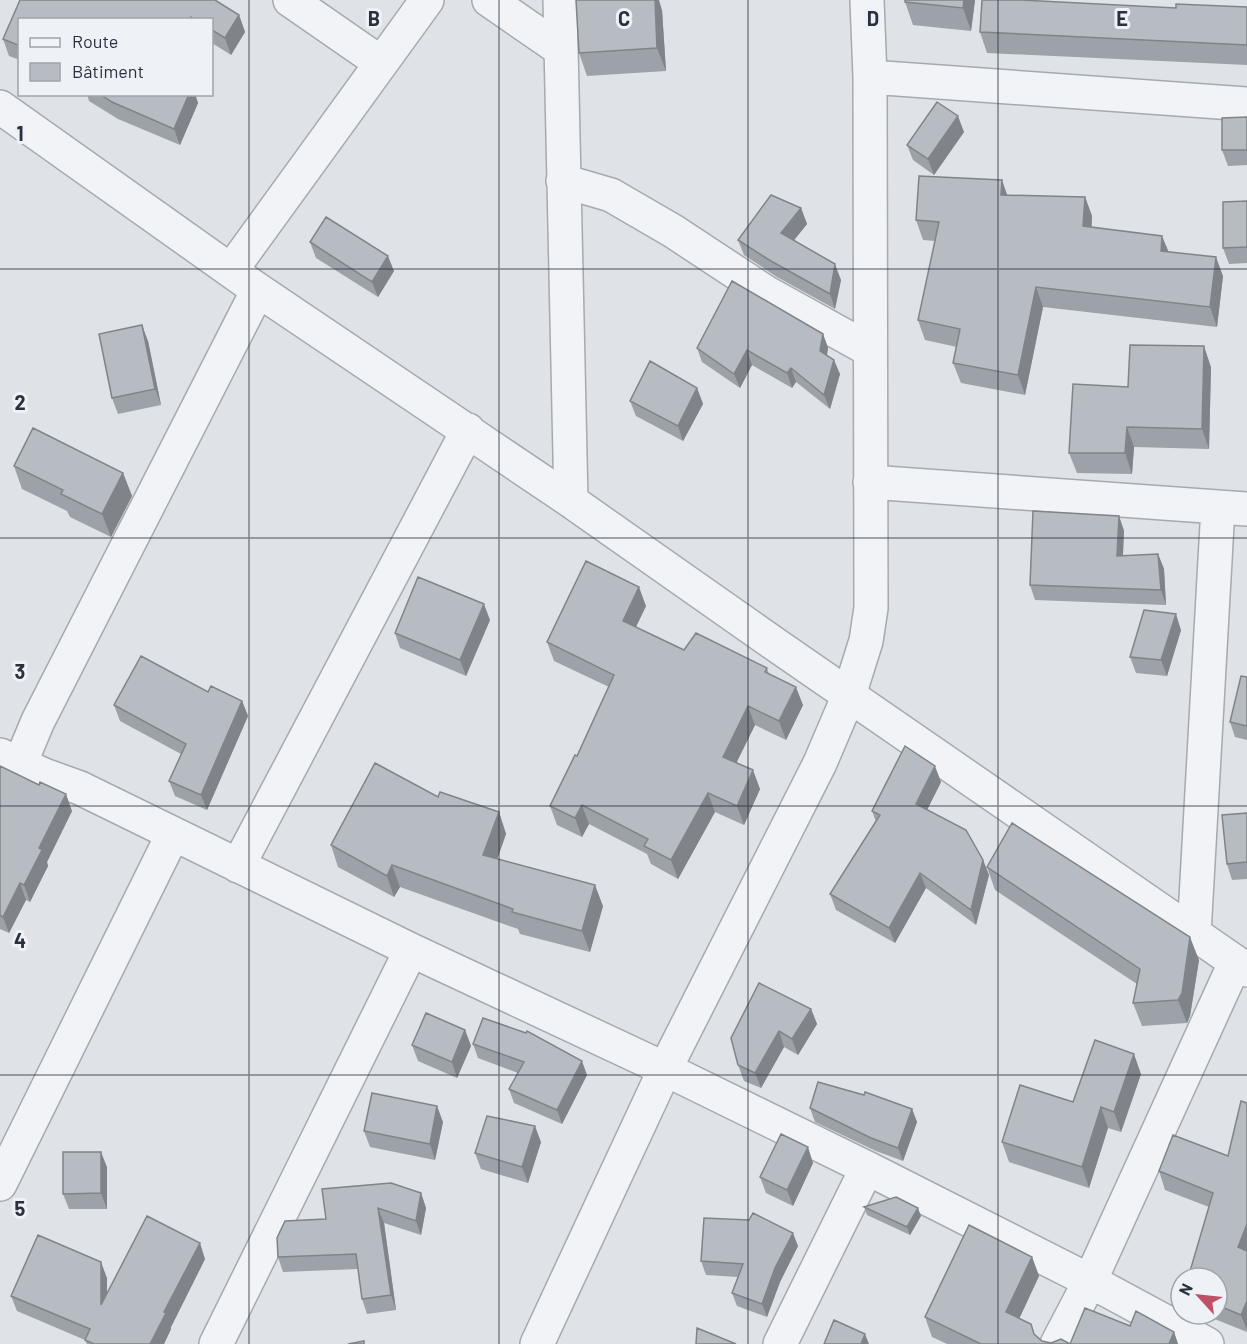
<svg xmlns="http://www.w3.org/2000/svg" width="1247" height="1344" viewBox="0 0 1247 1344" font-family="Barlow,sans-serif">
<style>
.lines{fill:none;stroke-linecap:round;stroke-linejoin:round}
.minor-casing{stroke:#a5aab0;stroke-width:36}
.minor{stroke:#f1f3f6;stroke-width:33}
.wall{fill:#9da2a8}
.shaded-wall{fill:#808488}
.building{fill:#b7bcc3;stroke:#808488;stroke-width:1.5}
.grid{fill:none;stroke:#2a313c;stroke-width:1.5;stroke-opacity:0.55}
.grid-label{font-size:20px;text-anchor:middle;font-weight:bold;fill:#2a313c;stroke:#eef1f5;stroke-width:6;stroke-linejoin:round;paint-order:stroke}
</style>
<rect width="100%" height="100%" fill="#dfe3e7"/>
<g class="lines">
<defs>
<path id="minor" d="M290 0 381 63
M489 0 560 49
M560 0 571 501
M870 77 1247 104
M0 107 258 290 571 501 779 647 1247 970
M563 181 611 195 673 231 767 293 870 350
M232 269 427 0
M870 482 1247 509
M0 755 44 775 80 788 411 950 665 1069 867 1168 1090 1281 1207 1344
M20 764 38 721 258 290
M238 866 468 430
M1194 934 1218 507
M0 1184 173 834
M216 1344 411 950
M537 1344 665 1069 820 763 849 695 866 641 871 608 870 77 867 0
M780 1344 867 1168
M1057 1344 1090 1281 1235 963"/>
</defs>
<!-- minor casing -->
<use href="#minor" class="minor-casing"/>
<!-- minor -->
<use href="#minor" class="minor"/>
</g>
<!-- wall -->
<path class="wall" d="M20 0H215L239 15 245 32 231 55 212 43V20H20V60L9 56 3 39Z
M975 0 971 31 913 25 905 2Z
M1247 7V65L987 53 980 32Z
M662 10 666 71 587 76 579 53Z
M87 94H195L198 103 180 145 118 119 89 101Z
M1247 117V165L1228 166 1222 150Z
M964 132 934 175 913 160 907 145Z
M1007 195 1085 197 1092 216 1091 227 1168 252 1223 276 1217 327 1043 307 1025 395 961 383 953 363 957 347 925 340 918 320 935 241 923 240 916 220Z
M1247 201V263L1229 264 1223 248Z
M801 208 807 224 794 240 841 280 835 309 777 277 744 255 738 240Z
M310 242 394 271 378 297 316 258Z
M823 334 828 348 827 355 840 374 830 409 796 382 792 388 752 365 740 388 702 362 697 348Z
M148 341 161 405 118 414 112 398Z
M1211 367 1209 449 1134 447 1132 474 1077 473 1069 453 1128 387Z
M697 388 703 404 683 441 636 416 630 401Z
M14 466 123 473 132 496 111 537 70 517 67 511 22 489Z
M1119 516 1124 531 1123 556 1158 554 1164 569 1166 605 1035 600 1030 585Z
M646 606 636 627 684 650 767 668 769 674 803 705 786 740 755 725 736 763 760 789 744 825 715 812 678 879 651 864 647 854 589 824 582 837 557 825 550 806 577 756 609 687 554 661 547 642Z
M490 620 466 676 400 648 395 633Z
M1181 630 1167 676 1136 673 1130 657Z
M1247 677V740L1235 737 1230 722Z
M208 692 242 701 248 716 207 810 175 796 169 781 181 754 120 721 114 705Z
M0 766 72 811 47 862 48 866 30 902 26 900 9 933 0 929Z
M941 782 927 810 983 860 989 875 976 925 926 888 895 943 836 910 830 894 876 822 872 811Z
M438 797 499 812 506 834 497 859 603 906 590 952 520 934 518 929 400 887 394 897 338 867 331 845Z
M1247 813V879L1232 880 1227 864Z
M987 867 1199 960 1190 1016 1187 1023 1142 1026 1133 1003 1137 984 995 890Z
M811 1009 817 1024 798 1055 784 1047 761 1088 744 1081 738 1065 731 1038Z
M465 1030 471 1046 457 1078 418 1061 412 1045Z
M473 1044 587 1075 562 1124 514 1103 509 1089 518 1073 478 1058Z
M1141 1074 1121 1132 1108 1128 1089 1188 1009 1162 1002 1142 1073 1102Z
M1247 1103V1332L1202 1314H1217V1278L1209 1207 1165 1190 1159 1171 1228 1156Z
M810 1108 912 1109 917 1122 903 1161 876 1151 815 1122Z
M443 1122 435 1160 370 1147 364 1131Z
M541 1142 528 1183 481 1169 475 1153Z
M813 1163 793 1206 766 1193 760 1177Z
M107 1167V1209H69L63 1194Z
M421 1193 426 1208 421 1235 384 1223 396 1310 367 1314 362 1299 358 1269 283 1272 278 1257 326 1219Z
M864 1207 921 1216 910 1235 867 1215Z
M749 1220 798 1246 780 1282 767 1317 737 1306 732 1293 738 1277 706 1275 701 1261Z
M1032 1257 1039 1276 1019 1319 1042 1341 1051 1343 1070 1344 1130 1326 1174 1332 1178 1344H947L932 1337 925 1317Z
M205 1259 171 1327V1329L164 1344H87L85 1340 17 1311 11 1296 107 1278V1294Z"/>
<!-- shaded-wall -->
<path class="shaded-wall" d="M655 0H659L662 10 666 71 657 48Z
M964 0H975L971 31 963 8Z
M239 15 245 32 231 55 225 38Z
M189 94H195L198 103 180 145 174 129Z
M958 116 964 132 934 175 928 159Z
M1002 180 1009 200 1001 195Z
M1085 197 1092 216 1091 246 1083 226Z
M801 208 807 224 787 249 781 233Z
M1162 236 1170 255 1161 251Z
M388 256 394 271 378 297 372 282Z
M1216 257 1223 276 1217 327 1210 307Z
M835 264 841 280 835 309 830 294Z
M1036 287 1043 307 1025 395 1018 375Z
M142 325 148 341 161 405 155 389Z
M823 334 828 348 825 365 820 351Z
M1204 346 1211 367 1209 449 1202 429Z
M747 350 752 365 740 388 734 374Z
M834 360 840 374 830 409 824 395Z
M791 368 796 382 792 388 787 373Z
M697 388 703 404 683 441 678 426Z
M1127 427 1134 447 1132 474 1125 453Z
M123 473 132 496 111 537 102 514Z
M1119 516 1124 531 1122 571 1117 556Z
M1158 554 1164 569 1166 605 1161 590Z
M639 587 646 606 630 639 623 621Z
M484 604 490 620 466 676 460 660Z
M1176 614 1181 630 1167 676 1161 660Z
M796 687 803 705 786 740 779 721Z
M242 701 248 716 207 810 201 795Z
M748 706 755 725 730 776 723 757Z
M935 766 941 782 922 820 916 804Z
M753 770 760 789 744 825 737 806Z
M708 793 715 812 678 879 671 860Z
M66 794 72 811 47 862 48 866 30 902 24 885 39 848Z
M582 805 589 824 582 837 575 818Z
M499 812 506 834 491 877 483 855Z
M983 860 989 875 976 925 971 910Z
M392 865 400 887 394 897 387 876Z
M920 873 926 888 895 943 889 928Z
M20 883 26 900 9 933 3 917Z
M595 885 603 906 590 952 582 931Z
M1190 937 1199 960 1190 1016 1187 1023 1178 1000Z
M811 1009 817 1024 798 1055 792 1039Z
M465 1030 471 1046 457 1078 452 1062Z
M779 1031 784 1047 761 1088 755 1073Z
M1134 1054 1141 1074 1121 1132 1114 1112Z
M582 1061 587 1075 562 1124 557 1110Z
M437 1106 443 1122 435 1160 430 1144Z
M1101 1107 1108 1128 1089 1188 1082 1167Z
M912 1109 917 1122 903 1161 898 1148Z
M535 1126 541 1142 528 1183 522 1167Z
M808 1147 813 1163 793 1206 787 1190Z
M101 1152 107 1167V1209L101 1193Z
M421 1193 426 1208 421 1235 416 1221Z
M378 1208 384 1223 396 1310 391 1295Z
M918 1208 921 1216 910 1235 907 1227Z
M1247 1224V1259L1238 1247Z
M793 1233 798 1246 780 1282 767 1317 762 1304 775 1268Z
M200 1243 205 1259 171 1327V1329L164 1344H150L164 1312Z
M1032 1257 1039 1276 1013 1332 1006 1312Z
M101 1262 107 1278V1321L101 1305Z
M1247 1301V1330L1241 1315Z
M1174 1332 1178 1344H1169Z
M865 1334 869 1344H861Z"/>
<!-- building -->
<path class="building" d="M20 0H215L239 15 225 38 212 30V20H195L191 17 190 20H20V46L3 39Z
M576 0H655L657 48 579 53Z
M905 0H964L963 8 905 2Z
M982 0H1021L1176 8V4L1247 7V45L980 32Z
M100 94H189L174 129 112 102Z
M937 102 958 116 928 159 907 145Z
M1247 117V150H1222V118Z
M919 176 1002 180 1001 195 1085 197 1083 226 1162 236 1161 251 1216 257 1210 307 1036 287 1018 375 953 363 960 329 918 320 939 222 916 220Z
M771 195 801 208 781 233 835 264 830 294 771 261 738 240Z
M1247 201V247L1223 248V202Z
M326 217 388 256 372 282 310 242Z
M732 281 823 334 820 351 834 360 824 395 791 368 787 373 747 350 734 374 697 348Z
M142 325 155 389 112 398 99 334Z
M1130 345 1204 346 1202 429 1127 427 1125 453H1069L1073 384 1128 387Z
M650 361 697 388 678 426 630 401Z
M33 428 123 473 102 514 61 494 63 490 14 466Z
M1033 511 1119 516 1117 556 1158 554 1161 590 1030 585Z
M586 561 639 587 623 621 684 650 696 633 767 668 765 672 796 687 779 721 748 706 723 757 753 770 737 806 708 793 671 860 644 846 648 839 582 805 575 818 550 806 575 755 577 756 614 675 547 642Z
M418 577 484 604 460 660 395 633Z
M1144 610 1176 614 1161 660 1130 657Z
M141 656 208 692 211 686 242 701 201 795 169 781 186 744 114 705Z
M1241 676 1247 677V726L1230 722Z
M905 746 935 766 916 804 966 830 983 860 971 910 920 873 889 928 830 894 880 815 872 811Z
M375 763 438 797 440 792 499 812 483 855 595 885 582 931 512 912 513 909 392 865 387 876 331 845Z
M0 766 39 785 40 782 66 794 39 848 42 850 24 885 20 883 3 917 0 915Z
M1247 813V862L1227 864 1222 815Z
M1012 823 1190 937 1182 993 1178 1000 1133 1003 1140 969 987 867Z
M759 983 811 1009 792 1039 779 1031 755 1073 738 1065 731 1038Z
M426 1013 465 1030 452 1062 412 1045Z
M483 1018 526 1033 527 1031 582 1061 557 1110 509 1089 524 1062 473 1044Z
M1095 1040 1134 1054 1114 1112 1101 1107 1082 1167 1002 1142 1020 1085 1073 1102Z
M818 1082 864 1095 865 1092 912 1109 898 1148 871 1138 810 1108Z
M372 1093 437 1106 430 1144 364 1131Z
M1241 1101 1247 1103V1224L1238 1247 1247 1251V1301L1241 1315 1217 1305V1278H1188L1213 1193 1159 1171 1173 1135 1228 1156Z
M487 1116 535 1126 522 1167 475 1153Z
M781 1134 808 1147 787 1190 760 1177Z
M63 1152H101V1193L63 1194Z
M391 1183 421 1193 416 1221 378 1208 391 1295 362 1299 356 1254 278 1257 277 1238 285 1221 326 1219 322 1189Z
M896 1197 918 1208 907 1227 864 1207Z
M753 1213 793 1233 775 1268 762 1304 732 1293 743 1264 701 1261 704 1218 749 1220Z
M147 1216 200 1243 164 1312 166 1313 150 1344H94L85 1340 90 1329 11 1296 38 1235 101 1262V1305Z
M969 1225 1032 1257 1006 1312 1031 1324 1034 1334 1042 1341 1051 1343 1061 1339 1070 1344 1085 1308 1130 1326 1136 1311 1174 1332 1169 1344H981L925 1317Z
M834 1320 865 1334 861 1344H824Z
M697 1328 736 1344H696Z
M364 1341V1344H348Z"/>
<!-- grid -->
<path class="grid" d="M249 0V1344M499 0V1344M748 0V1344M998 0V1344M0 269H1247M0 538H1247M0 806H1247M0 1075H1247"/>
<g class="grid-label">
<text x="374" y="26">B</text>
<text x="624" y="26">C</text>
<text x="873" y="26">D</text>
<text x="1122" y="26">E</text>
<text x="20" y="141">1</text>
<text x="20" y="410">2</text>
<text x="20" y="679">3</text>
<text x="20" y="948">4</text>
<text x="20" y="1216">5</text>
</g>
<!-- legend -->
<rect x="18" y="18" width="195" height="78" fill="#eef1f5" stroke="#a0a4ab" stroke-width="1.5"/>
<rect x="30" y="38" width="30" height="9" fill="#f1f3f6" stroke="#a0a4ab" stroke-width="1.5"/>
<text x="72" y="48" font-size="18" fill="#2a313c">Route</text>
<rect x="30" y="63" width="30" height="18" fill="#b7bcc3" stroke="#a0a4ab" stroke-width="1.5"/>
<text x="72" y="78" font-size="18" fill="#2a313c">Bâtiment</text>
<!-- north arrow -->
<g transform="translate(1199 1296) rotate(297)"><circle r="28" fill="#eef1f5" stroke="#a0a4ab" stroke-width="1.5"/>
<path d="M0-4.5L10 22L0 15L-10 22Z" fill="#bf5166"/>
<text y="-9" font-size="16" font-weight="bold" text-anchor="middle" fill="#2a313c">N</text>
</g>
</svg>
